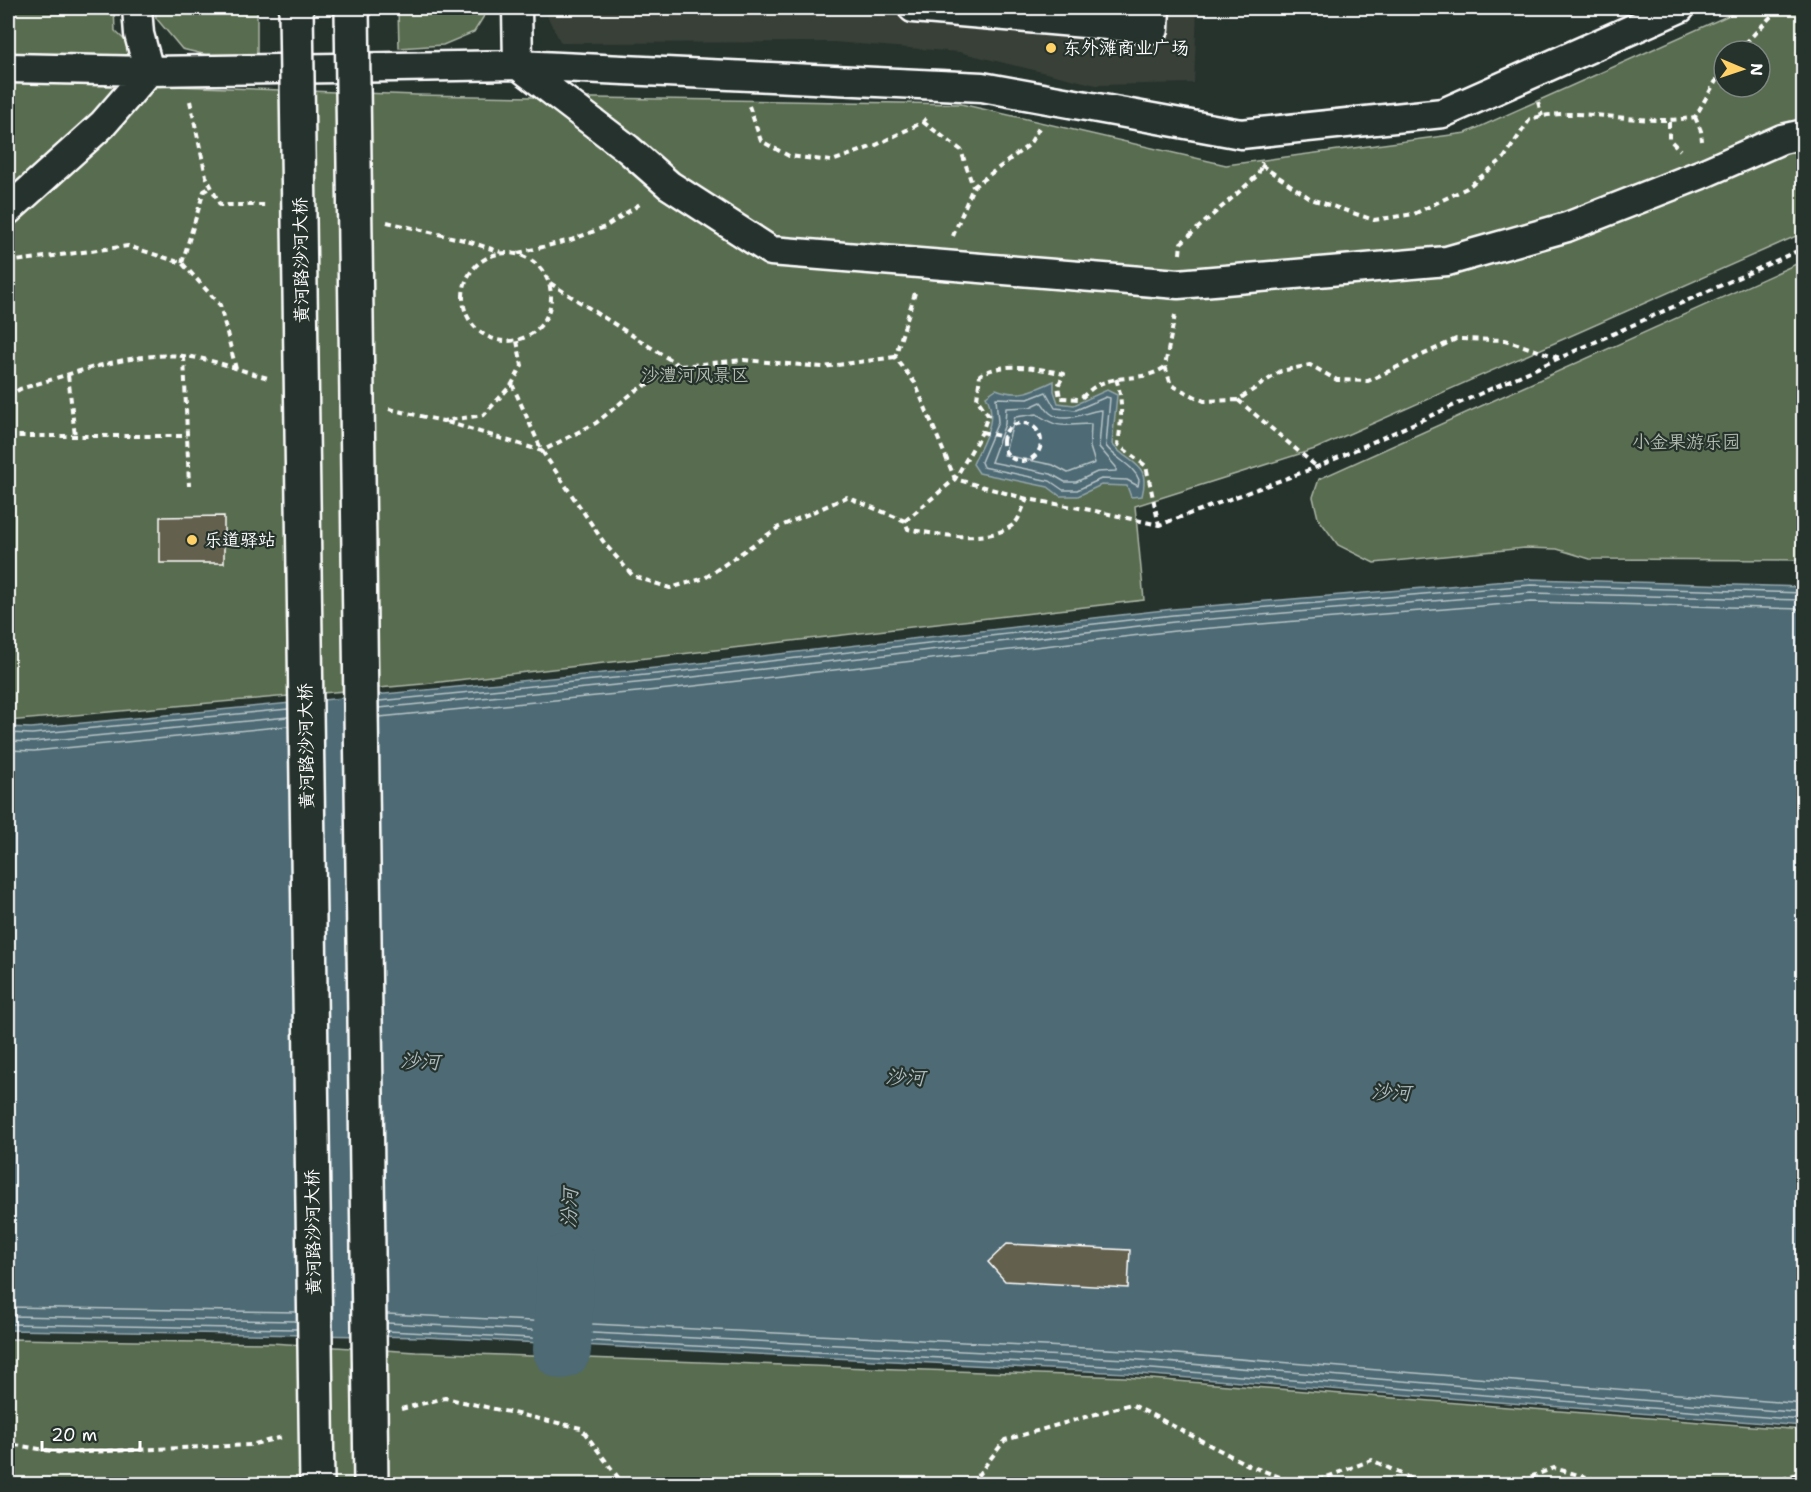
<svg xmlns="http://www.w3.org/2000/svg" width="1811" height="1492" viewBox="0 0 1811 1492" font-family="'Shantell Sans','LXGW WenKai TC',sans-serif">
<style>
.built{fill:#394037}
.green{fill:#596c4f;stroke:#acb6a7;stroke-width:1.5;fill-rule:evenodd}
.water{fill:#4d6b74;stroke:#94a6ac;stroke-width:1.5}
.lines{fill:none;stroke-linecap:round;stroke-linejoin:round}
.shore{stroke:#b8c4c7;stroke-width:1.5}
.river{stroke:#4d6b74;stroke-width:58}
.building{fill:#64604d;stroke:#fff;stroke-width:1.5}
.street-casing{stroke:#fff;stroke-width:33}
.path{stroke:#fff;stroke-width:4;stroke-dasharray:6 4.5;stroke-linecap:butt}
.street{stroke:#26332d;stroke-width:28}
.secondary-bridge-casing{stroke:#fff;stroke-width:38;stroke-linecap:butt}
.secondary-bridge{stroke:#26332d;stroke-width:33}
.poi-dot{fill:#ffd166;stroke:#26332d;stroke-width:2}
.labels{text-anchor:middle;dominant-baseline:central;stroke-width:4.5;stroke-linejoin:round;paint-order:stroke}
.poi-label{font-size:18px;fill:#fff;stroke:#26332d;text-anchor:start}
.street-label{font-size:18px;fill:#fff;stroke:#26332d}
.park-label{font-size:18px;fill:#b4bdb0;stroke:#26332d}
.water-label{font-size:20px;font-style:italic;fill:#afbcc0;stroke:#26332d}
</style>
<rect width="100%" height="100%" fill="#26332d"/>
<filter id="ink" filterUnits="userSpaceOnUse"><feTurbulence type="fractalNoise" baseFrequency=".0167" numOctaves="2"/><feDisplacementMap in="SourceGraphic" scale="12" xChannelSelector="R" yChannelSelector="G"/><feConvolveMatrix kernelMatrix="1 2 1 2 8 2 1 2 1" color-interpolation-filters="sRGB"/></filter>
<g filter="url(#ink)">
<!-- built -->
<path class="built" d="M543 8H1197L1194 83 1096 85 959 52 834 42 561 43Z"/>
<!-- green -->
<path class="green" d="M8 8H114L115 31 173 86 417 95 961 104 1226 165 1466 133 1745 8H1803V233L1315 449 1135 506 1144 600 423 684 8 721ZM1724 51H1760V87H1724Z
M155 8H257V59L228 60 182 49 156 18Z
M398 8H489L474 32 443 45 399 48Z
M1803 261V560L1590 559 1557 549 1525 548 1374 563 1338 545 1318 518 1313 497 1319 479Z
M8 1339 271 1343 416 1352 1125 1377 1803 1430V1484H8Z"/>
<!-- water -->
<path class="water" d="M1054 381V391L1058 403 1074 405 1107 390 1117 395 1112 444C1130 466 1151 461 1142 496L1131 497 1127 486 1101 485 1078 496H1060L1048 487 979 473 973 464C983 441 999 419 986 396L996 389C1018 398 1033 391 1054 381Z
M1531 579 1803 587V1426L1126 1373 425 1337 8 1330V727L31 728 666 667 1173 609Z"/>
<g class="lines">
<!-- shore -->
<path class="shore" d="M1046 392 1055 408 1076 410 1106 397 1110 398 1106 446C1116 460 1133 464 1139 480L1138 486 1127 480 1101 479 1077 490H1063L1050 481 983 467 981 462 998 422 996 398 1028 399Z
M1041 402C1044 405 1046 410 1050 413 1067 426 1086 410 1102 410L1099 447 1116 467V471L1097 472 1076 482H1065L1051 474 991 462 1005 424 1006 408 1030 407Z
M1037 414C1061 431 1066 424 1091 424L1090 447 1095 463 1068 473 1053 465 1004 455 1015 417Z
M379 701 666 673 1173 615 1531 585 1804 593
M379 708 667 680 1174 622 1531 593 1804 600
M379 717 668 689 1175 631 1531 602 1804 609
M8 733 32 734 288 709
M8 741 33 742 288 717
M8 750 34 751 288 726
M8 1307 297 1312
M387 1314 1127 1350 1804 1404
M8 1316 297 1321
M387 1323 1127 1359 1804 1413
M8 1324 297 1329
M387 1331 1126 1367 1804 1420"/>
<!-- river -->
<path class="river" d="M562 1350 566 1263"/>
</g>
<!-- building -->
<path class="building" d="M224 516V563H160V517Z
M1007 1244 1130 1250 1128 1288 1005 1281 988 1262Z"/>
<g class="lines">
<defs>
<path id="street" d="M517 8 518 65
M913 8 1154 29 1155 8
M518 65 628 149 669 185 771 251 1178 284 1447 261 1567 227 1702 174 1782 139 1804 134
M8 68 149 71 518 65 982 87 1241 134 1443 113 1680 8
M8 210 103 124 149 71 139 34 137 8"/>
</defs>
<!-- street casing -->
<use href="#street" class="street-casing"/>
<!-- path -->
<path class="path" d="M1738 51 1779 8
M190 101 206 176 220 205H266
M1538 102 1542 116
M749 106 761 141 789 156 832 161 874 146 923 122 929 115
M1695 117 1701 131 1702 141
M923 122 961 150 973 187
M1669 122V139L1680 150
M1261 165 1311 199 1374 220 1414 214 1467 188 1504 158 1530 119C1580 104 1640 128 1695 117L1724 67
M387 222 464 240 501 252
M953 236 973 187 1029 145 1039 128
M463 297a44 44 0 1 1 88 0a44 44 0 1 1-88 0Z
M518 253 571 240 605 227 643 202
M1180 254 1181 243 1258 175 1262 162
M8 262 128 246 182 263 220 305 236 369
M182 263 204 191 211 187
M550 283 680 366
M915 293 895 357 915 383 955 479 1027 499
M1175 315 1165 366 1171 385 1204 401 1238 400 1281 371 1310 365 1337 380 1368 381 1456 339 1505 340 1560 358
M184 356 189 486
M68 375 75 436
M1116 379C1124 400 1121 424 1118 445L1146 466 1159 525
M512 384 542 451 605 544 633 576 670 588 705 578 779 527 847 497 905 521 908 529C936 535 991 544 1014 524 1020 519 1023 506 1027 499L1091 510 1159 525 1317 467 1804 248
M8 397 20 389C72 374 128 352 183 356 211 358 241 371 268 378
M1238 400 1317 467
M389 409 443 421 484 415 512 384 522 366 517 341
M447 422 542 451 596 423 635 391 680 366 744 360 823 367 895 357
M1003 442a19 19 0 1 1 38 0a19 19 0 1 1-38 0Z
M982 432 1004 437
M8 436H187
M905 521 955 479 982 432 988 415 977 399 980 375C1003 361 1038 368 1064 374L1058 386 1060 398 1080 399C1085 395 1090 389 1096 386 1119 373 1142 383 1165 367
M401 1409 445 1398 581 1428 623 1484
M8 1454 15 1445 63 1453 250 1445 283 1437
M971 1484 1005 1440 1131 1404 1250 1466 1299 1484
M1308 1484 1372 1460 1422 1484
M1511 1484 1554 1468 1610 1484
M1772 1484 1796 1474 1804 1478"/>
<!-- street -->
<use href="#street" class="street"/>
<defs>
<path id="secondary-bridge" d="M296 8 317 1484
M352 8 371 1484"/>
</defs>
<!-- secondary-bridge casing -->
<use href="#secondary-bridge" class="secondary-bridge-casing"/>
<!-- secondary-bridge -->
<use href="#secondary-bridge" class="secondary-bridge"/>
</g>
</g>
<!-- markers -->
<g class="poi-dot">
<circle cx="1051" cy="48" r="6"/>
<circle cx="192" cy="540" r="6"/>
</g>
<g class="labels">
<!-- poi labels -->
<g class="poi-label">
<text x="1063" y="48">东外滩商业广场</text>
<text x="204" y="540">乐道驿站</text>
</g>
<!-- street labels -->
<g class="street-label">
<text transform="translate(301 260) rotate(-91)">黄河路沙河大桥</text>
<text transform="translate(306 746) rotate(-91)">黄河路沙河大桥</text>
<text transform="translate(313 1232) rotate(-91)">黄河路沙河大桥</text>
</g>
<!-- park labels -->
<g class="park-label">
<text x="695" y="375">沙澧河风景区</text>
<text x="1686" y="442">小金果游乐园</text>
</g>
<!-- water labels -->
<g class="water-label">
<text transform="translate(420 1061) rotate(2)">沙河</text>
<text transform="translate(905 1077) rotate(2)">沙河</text>
<text transform="translate(1391 1092) rotate(2)">沙河</text>
<text transform="translate(569 1208) rotate(-87)">汾河</text>
</g>
</g>
<!-- margin -->
<rect width="1811" height="1492" fill="none" stroke="#26332d" stroke-width="30"/>
<rect x="15" y="15" width="1781" height="1462" fill="none" stroke="#fff" stroke-width="2" filter="url(#ink)"/>
<!-- north arrow -->
<g transform="translate(1742 69) rotate(92)"><circle r="28" fill="#26332d" stroke="#7d8581" stroke-width="1.5"/>
<path d="M0-4.5L10 22L0 15L-10 22Z" fill="#ffd166"/>
<text y="-9" font-size="16" font-weight="bold" text-anchor="middle" fill="#ffffff">N</text>
</g>
<!-- scale -->
<path d="M42 1441v9h98v-9" fill="none" stroke="#ffffff" stroke-width="3"/>
<text x="51" y="1441" font-size="18" fill="#ffffff" stroke="#26332d" stroke-width="4.5" paint-order="stroke">20 m</text>
</svg>
